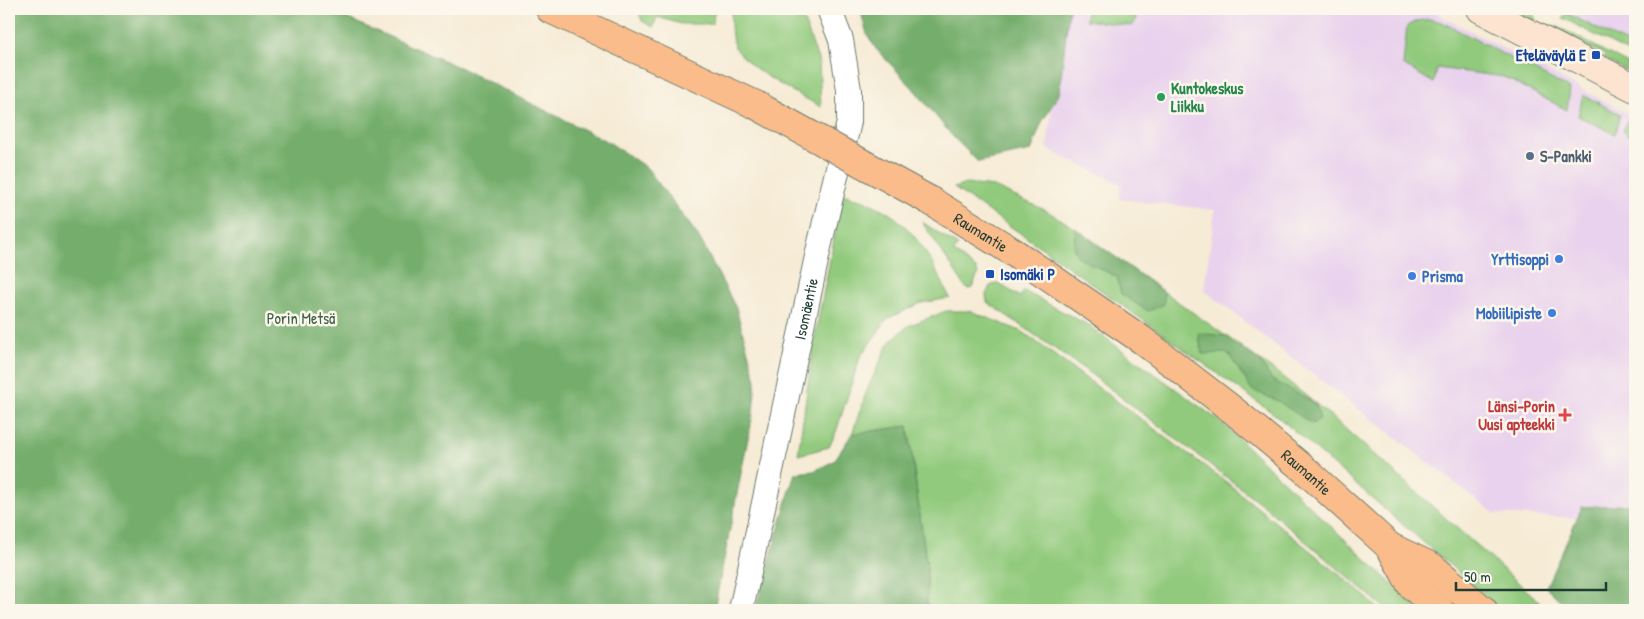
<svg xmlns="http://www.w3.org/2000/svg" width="1644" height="619" viewBox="0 0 1644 619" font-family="'Patrick Hand',sans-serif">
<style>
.built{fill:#e9d2ed}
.green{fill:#92ca7d;stroke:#588458}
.forest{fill:#75ae6c;stroke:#4a7650}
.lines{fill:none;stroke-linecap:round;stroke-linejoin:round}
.minor-casing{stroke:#6a7a6c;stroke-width:26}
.secondary-casing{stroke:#6a7a6c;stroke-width:30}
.trunk-casing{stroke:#6a7a6c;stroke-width:30}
.minor{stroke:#fff;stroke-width:24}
.secondary{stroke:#fde4d1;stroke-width:28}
.trunk{stroke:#fabc8b;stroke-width:28}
.trunk-bridge-casing{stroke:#6a7a6c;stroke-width:30;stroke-linecap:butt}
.trunk-bridge{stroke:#fabc8b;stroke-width:28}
.transit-dot{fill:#1a4fb4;stroke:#fbf7ec;stroke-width:2}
.leisure-dot{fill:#2e9e5b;stroke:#fbf7ec;stroke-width:2}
.service-dot{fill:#5c6f8a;stroke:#fbf7ec;stroke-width:2}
.shop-dot{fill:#3f7fe0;stroke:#fbf7ec;stroke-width:2}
.health-dot{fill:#e0444e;stroke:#fbf7ec;stroke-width:2}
.labels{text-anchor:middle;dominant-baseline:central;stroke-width:5;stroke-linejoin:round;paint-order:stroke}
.transit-label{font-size:16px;font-weight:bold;fill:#164399;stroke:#fbf7ec;text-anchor:end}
.leisure-label{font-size:16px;font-weight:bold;fill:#27864d;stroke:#fbf7ec;text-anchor:start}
.service-label{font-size:16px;font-weight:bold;fill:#4e5e75;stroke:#fbf7ec;text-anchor:start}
.street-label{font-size:16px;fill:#1f3d34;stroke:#fbf7ec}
.shop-label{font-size:16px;font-weight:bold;fill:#366cbe;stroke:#fbf7ec;text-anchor:end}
.park-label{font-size:16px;fill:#3c6046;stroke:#fbf7ec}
.health-label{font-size:16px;font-weight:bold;fill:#be3a42;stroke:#fbf7ec;text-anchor:end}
</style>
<rect width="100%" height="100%" fill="#fbf7ec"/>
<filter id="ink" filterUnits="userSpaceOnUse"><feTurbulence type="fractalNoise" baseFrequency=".02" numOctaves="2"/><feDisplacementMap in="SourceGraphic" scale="10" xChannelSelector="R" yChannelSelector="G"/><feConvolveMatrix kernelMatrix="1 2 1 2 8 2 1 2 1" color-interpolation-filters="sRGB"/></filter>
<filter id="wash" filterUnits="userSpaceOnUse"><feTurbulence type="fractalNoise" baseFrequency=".0096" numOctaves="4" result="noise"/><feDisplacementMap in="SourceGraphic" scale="20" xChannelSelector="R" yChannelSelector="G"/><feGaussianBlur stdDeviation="1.12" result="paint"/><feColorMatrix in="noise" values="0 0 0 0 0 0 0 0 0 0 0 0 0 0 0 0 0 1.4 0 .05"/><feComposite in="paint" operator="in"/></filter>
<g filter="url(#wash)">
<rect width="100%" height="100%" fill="#f6ebd5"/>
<!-- built -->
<path class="built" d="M1064 9H1428L1635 117V521L1495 514 1204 290 1215 210 1119 199 1121 184 1047 149Z
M1551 9H1635V53Z"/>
<!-- green -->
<path class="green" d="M638 9H715L712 24H681L657 17 653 27 642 21Z
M732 9H797L802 15 819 62 821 107C795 92 751 72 735 47 731 41 730 16 732 9Z
M1087 9H1137L1135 21 1132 26 1086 20Z
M1377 9H1412L1402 11 1391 16Z
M1505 9H1523L1534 15 1536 20 1527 21Z
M1566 13 1634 47 1631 54 1563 18Z
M1429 19 1442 22 1570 89 1567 110 1504 77 1437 68 1434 83 1403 65 1407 26 1418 21Z
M1557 26 1628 64 1626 71 1604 59 1605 55 1592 49 1590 53 1553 33Z
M1583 95 1620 114 1615 134 1578 116Z
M1629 118 1635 121V139L1629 137 1623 131Z
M966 184 994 187 1045 210 1075 228 1280 375 1332 417 1549 610H1502L1277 416 1042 248 954 188Z
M843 194C854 198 866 201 876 206 915 224 932 262 950 298L921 303 887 319 860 357 836 432 829 447 798 455 814 341Z
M922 222 958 246 954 251 955 253 976 269 978 274 972 288 967 289Z
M998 283 1020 297 1024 291 1086 324 1221 422 1419 610H1387L1259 502 1087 371 987 302 986 295 990 286Z
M946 311H970L1023 332 1225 481 1357 589 1380 610H927V568L908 426 852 434 867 390 889 342 908 326Z"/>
<!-- forest -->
<path class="forest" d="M9 9H320L337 14 461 68 610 143 647 168 699 237 736 308 756 380 753 413 714 610H9Z
M860 9H1069L1059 94 1042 122 1031 151 978 162 954 138 912 87 876 49 867 34Z
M1075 228 1164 292V304L1148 311 1121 294 1117 277 1079 258 1074 250Z
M1198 333 1226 336 1259 360 1272 380 1315 403 1320 419 1312 424 1278 401 1252 390 1228 353 1202 354Z
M908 426 927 569V610H755L795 473 814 471 834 461 852 434Z
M1635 504V610H1570L1546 587 1582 507Z"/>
</g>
<g filter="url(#ink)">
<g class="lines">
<defs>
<g id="minor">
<path id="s1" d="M741 610 819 247 849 122V90L841 40 829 9"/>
</g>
<path id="secondary" d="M1481 9 1635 88"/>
<g id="trunk">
<path d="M550 9 756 105"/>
<path id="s2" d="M929 200 1013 252 1142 340 1234 411 1305 470 1390 547 1432 567 1483 610"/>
<path d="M1390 547 1411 585 1440 610"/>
</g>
</defs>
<!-- minor casing -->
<use href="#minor" class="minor-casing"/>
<!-- secondary casing -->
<use href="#secondary" class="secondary-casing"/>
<!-- trunk casing -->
<use href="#trunk" class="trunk-casing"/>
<!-- minor -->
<use href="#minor" class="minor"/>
<!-- secondary -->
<use href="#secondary" class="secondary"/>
<!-- trunk -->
<use href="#trunk" class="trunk"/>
<defs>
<path id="trunk-bridge" d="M756 105 929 200"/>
</defs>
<!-- trunk-bridge casing -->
<use href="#trunk-bridge" class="trunk-bridge-casing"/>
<!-- trunk-bridge -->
<use href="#trunk-bridge" class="trunk-bridge"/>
</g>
</g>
<!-- markers -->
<g class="transit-dot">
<rect x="1591" y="50" width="10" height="10" rx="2.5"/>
<rect x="985" y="269" width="10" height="10" rx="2.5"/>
</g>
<circle class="leisure-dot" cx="1161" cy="97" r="5"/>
<circle class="service-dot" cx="1530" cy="156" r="5"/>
<g class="shop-dot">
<circle cx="1559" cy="259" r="5"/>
<circle cx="1412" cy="276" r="5"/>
<circle cx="1552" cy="313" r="5"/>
</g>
<path class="health-dot" d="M1562.5 407.5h5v5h5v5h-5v5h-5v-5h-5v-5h5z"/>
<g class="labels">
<!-- transit labels -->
<g class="transit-label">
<text x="1586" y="55">Eteläväylä E</text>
<text x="1000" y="274" text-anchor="start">Isomäki P</text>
</g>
<!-- leisure labels -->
<g class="leisure-label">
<text x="1171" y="88">Kuntokeskus<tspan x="1171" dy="18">Liikku</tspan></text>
</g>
<!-- service labels -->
<g class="service-label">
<text x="1540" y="156">S-Pankki</text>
</g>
<!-- street labels -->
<g class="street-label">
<text stroke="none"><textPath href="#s2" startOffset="61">Raumantie</textPath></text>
<text stroke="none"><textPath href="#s1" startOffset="308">Isomäentie</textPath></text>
<text stroke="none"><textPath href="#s2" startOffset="466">Raumantie</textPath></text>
</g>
<!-- shop labels -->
<g class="shop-label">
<text x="1549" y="259">Yrttisoppi</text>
<text x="1422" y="276" text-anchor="start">Prisma</text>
<text x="1542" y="313">Mobiilipiste</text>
</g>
<!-- park labels -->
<g class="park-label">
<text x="301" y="318">Porin Metsä</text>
</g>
<!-- health labels -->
<g class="health-label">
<text x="1555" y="406">Länsi-Porin<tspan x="1555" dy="18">Uusi apteekki</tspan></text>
</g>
</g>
<!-- margin -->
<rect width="1644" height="619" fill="none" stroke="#fbf7ec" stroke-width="30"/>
<!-- scale -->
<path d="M1456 582v8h150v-8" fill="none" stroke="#1f3d34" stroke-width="2.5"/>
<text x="1464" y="582" font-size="15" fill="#1f3d34" stroke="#fbf7ec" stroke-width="4" paint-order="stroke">50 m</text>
</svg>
